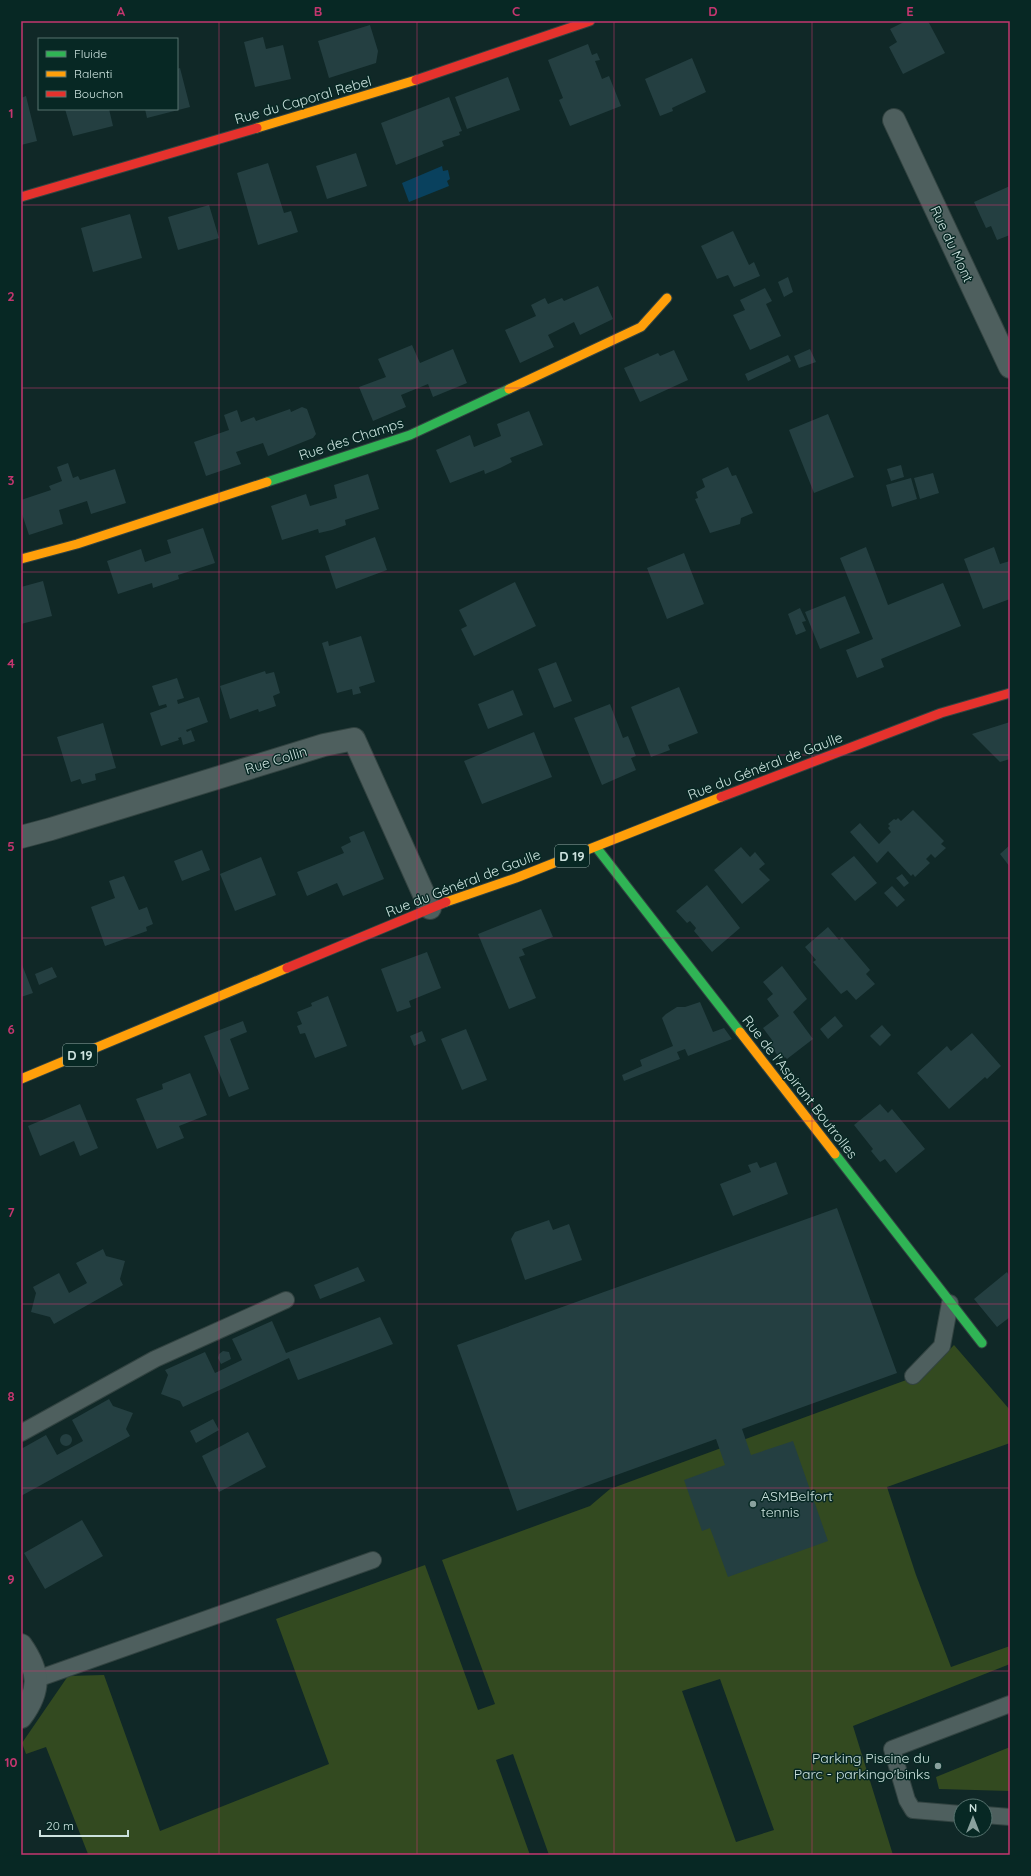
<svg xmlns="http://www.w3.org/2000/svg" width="1031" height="1876" viewBox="0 0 1031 1876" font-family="Quicksand,sans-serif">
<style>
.green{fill:#334a20;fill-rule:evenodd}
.water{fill:#09415e}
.building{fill:#243f41}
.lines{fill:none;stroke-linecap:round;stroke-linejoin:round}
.lane-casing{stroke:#324341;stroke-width:18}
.street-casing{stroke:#324341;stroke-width:24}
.fast-casing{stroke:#324341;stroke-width:11}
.slow-casing{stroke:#324341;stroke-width:11}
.jam-casing{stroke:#324341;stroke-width:11}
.lane{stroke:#4e5f5e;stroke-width:16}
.street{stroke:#4e5f5e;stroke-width:22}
.fast{stroke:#30b455;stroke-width:9}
.slow{stroke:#ff9f0a;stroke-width:9}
.jam{stroke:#e5322d;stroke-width:9}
.grid{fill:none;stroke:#c4366f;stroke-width:1;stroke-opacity:0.55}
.poi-dot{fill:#8aa19e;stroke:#072824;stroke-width:1.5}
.labels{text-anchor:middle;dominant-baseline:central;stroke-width:3;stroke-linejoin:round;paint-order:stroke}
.shield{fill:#072824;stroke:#91aaa6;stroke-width:1}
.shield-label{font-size:13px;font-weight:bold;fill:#cce2de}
.street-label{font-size:14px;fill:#cce2de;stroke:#072824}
.poi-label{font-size:14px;fill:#cce2de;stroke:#072824;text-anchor:start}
.neatline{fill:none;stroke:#c4366f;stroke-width:1.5}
.grid-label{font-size:13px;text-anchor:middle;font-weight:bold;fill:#c4366f}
</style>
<rect width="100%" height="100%" fill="#102827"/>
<!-- green -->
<path class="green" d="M954 1345 1010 1410V1443L887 1487 916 1575 951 1667 1010 1646V1664L853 1726 893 1855H549L513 1754 496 1760 530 1855H85L88 1854 46 1747 26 1754 22 1743 68 1676 104 1675 160 1831 329 1764 276 1619 425 1565 478 1710 495 1704 442 1560 590 1506 610 1489 928 1372ZM720 1679 774 1830 736 1842 682 1691Z
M1010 1747V1791L939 1789 936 1777Z"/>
<!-- water -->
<path class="water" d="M442 166 443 171 448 170 450 179 447 181 449 186 409 202 402 183Z"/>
<!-- building -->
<path class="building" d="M906 21H928L945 53 903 74 889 47 897 42 890 29Z
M370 25 378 51 376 63 329 78 318 41Z
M263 37 266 49 283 45 291 79 255 87 244 42Z
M588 44 592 55 597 53 600 60 595 61 602 79 609 76 621 106 570 126 559 100 563 98 548 60Z
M692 58 706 92 672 108 673 111 660 116 645 79Z
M180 68 190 107 147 118 145 109H177V69Z
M508 77 520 110 467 129 455 97Z
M26 96 37 141 21 145V98Z
M449 97 462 131 459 132 460 135 442 141 444 146 396 165 381 123Z
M65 109H109L113 126 73 136Z
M356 153 367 186 327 199 316 166Z
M268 163 284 213 291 211 298 232 258 245 237 173Z
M1010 186V235L997 240 991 226 986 228 974 202Z
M209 205 219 238 178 250 168 217Z
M130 214 142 258 93 272 81 228Z
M733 231 749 265 754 262 760 276 734 287 728 275 717 279 701 246Z
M788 277 793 292 784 297 778 282Z
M598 286 613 319 580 335 574 322 548 335 554 347 520 363 505 330 536 316 531 305 545 298 548 304 562 298 564 301Z
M765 288 772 301 766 304 781 336 750 350 733 315 745 310 740 300Z
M412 345 420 363 453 349 467 383 433 397 428 384 401 395 406 407 373 421 359 387 386 377 378 359Z
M810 349 816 362 799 368 794 356Z
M674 350 688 380 640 402 624 368 658 353 660 356Z
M788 355 791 361 748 381 745 374Z
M302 407 307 409 316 434 313 438 268 456 263 443 236 452 241 464 206 476 194 442 229 430 224 415 237 410 241 422 254 417 256 421 290 409 291 412Z
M529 411 543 445 510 458 512 462 500 468 485 474 484 470 450 483 436 450 470 435 474 447 501 436 497 424Z
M828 414 854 477 814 493 789 430Z
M68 463 73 478 78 476 80 480 115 469 126 503 91 514 87 501 59 510 63 524 29 535 21 511V500L51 490 49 486 62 481 57 467Z
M901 465 904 477 891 481 887 469Z
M728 467 732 476 736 475 753 513 741 518 740 524 710 533 695 499 698 498 696 492 705 487 702 479Z
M933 473 939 493 920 499 914 478Z
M368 474 379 509 345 520 346 525 332 530 319 533 318 529 282 540 271 506 306 494 310 506 337 498 334 485Z
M911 478 917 499 892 507 886 485Z
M203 528 215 563 178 575 179 579 153 588 152 583 118 594 107 561 141 549 145 562 159 557 171 553 167 540Z
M375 537 387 570 336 589 325 556Z
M866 547 888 605 943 583 961 626 881 659 884 667 857 678 846 650 873 639 840 558Z
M994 547 1000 564 1010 561V599L983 609 964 559Z
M684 553 704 604 667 619 647 568Z
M43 581 52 616 21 624V587Z
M515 582 536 626 474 656 461 629 467 626 459 610Z
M845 596 860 633 820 649 805 612Z
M800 608 806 621 802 622 806 631 796 635 788 614Z
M361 636 375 682 359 687 361 693 353 695 352 689 337 693 322 643 328 641 329 646Z
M556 662 572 701 554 708 538 669Z
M265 671 266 674 274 672 280 693 273 696 276 706 259 712 258 709 230 719 220 686Z
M177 678 184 698 177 700 178 704 199 697 208 722 186 730 187 732 191 730 195 741 183 745 181 737 178 738 179 740 161 746 150 713 167 707 166 704 159 706 152 686Z
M679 687 698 733 668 745 670 750 651 757 631 707Z
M513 690 523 715 488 729 478 704Z
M610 704 623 738 628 736 636 756 631 758 636 770 602 785 574 718Z
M1010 722V759L1000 762 972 734Z
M103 723 116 768 95 774 96 780 82 784 80 779 71 782 57 737Z
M534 732 552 777 482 804 464 761Z
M913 810 944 841 941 844 946 848 935 858 931 854 926 859 930 863 915 877 913 874 911 876 888 851 877 863 850 832 860 823 879 844 891 832 888 828 890 826 888 824 894 819 896 820 898 818 901 821Z
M364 831 384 879 343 896 337 883 307 896 297 872 344 853 341 847 351 842 349 837Z
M1010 845V867L1000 854Z
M741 847 750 857 755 852 765 864 759 869 770 880 742 904 714 870Z
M202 850 210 870 182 881 174 861Z
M854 856 877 883 855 901 831 874Z
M261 857 276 895 235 911 220 874Z
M902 874 909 883 904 887 896 878Z
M124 876 139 910 147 907 153 924 146 927 147 931 105 946 91 907 115 898 109 881Z
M707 885 740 928 712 952 694 931 696 928 690 921 687 923 676 911Z
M892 886 905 900 897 907 884 893Z
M541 909 553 937 522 949 525 955 519 957 536 998 509 1009 478 934Z
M828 927 839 940 842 937 870 970 866 974 875 984 856 1000 847 990 841 994 813 962 816 960 805 947Z
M427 952 441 988 409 1001 411 1007 397 1012 381 969Z
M21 962 33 993 21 997Z
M782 966 807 999 793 1012 813 1039 787 1059 785 1057 781 1060 768 1042 772 1040 763 1028 779 1016 767 999 773 994 763 982Z
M52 967 57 977 39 985 35 974Z
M328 996 347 1046 315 1058 305 1033 300 1034 297 1026 302 1024 297 1012 312 1006 311 1003Z
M700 1002 713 1032 724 1028 732 1039 688 1056 685 1049 677 1052 680 1059 624 1081 622 1075 642 1066 640 1060 673 1046 662 1018 666 1014 677 1007H685Z
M835 1016 843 1026 828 1039 820 1029Z
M243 1021 247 1032 230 1039 249 1089 229 1097 204 1036Z
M882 1025 891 1035 880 1046 870 1036Z
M466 1029 487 1080 462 1090 441 1039Z
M422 1031 426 1041 414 1046 410 1036Z
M972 1033 1001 1066 987 1079 985 1077 949 1109 917 1073 947 1046 951 1051Z
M190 1073 207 1115 179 1126 184 1138 157 1149 136 1099 163 1089 162 1084Z
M80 1104 98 1148 80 1156 74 1141 40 1156 28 1126Z
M880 1104 888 1113 892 1109 925 1149 896 1173 885 1159 880 1162 871 1151 873 1149 854 1125Z
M757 1162 760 1168 776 1162 788 1194 733 1216 720 1184 751 1172 748 1165Z
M837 1208 897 1373 742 1429 751 1455 793 1441 828 1541 728 1577 710 1528 702 1531 684 1480 725 1465 716 1439 517 1511 457 1345Z
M549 1220 553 1230 569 1224 582 1260 525 1280 511 1239 515 1232Z
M103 1249 106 1256 125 1261 120 1279 123 1285 54 1324 50 1317 31 1312 36 1293 33 1287 59 1273 69 1293 87 1283 76 1263Z
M358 1267 365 1281 320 1299 314 1285Z
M1007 1272 1010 1277V1317L997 1327 974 1299Z
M380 1317 393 1344 298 1380 289 1358 183 1407 180 1401 161 1394 168 1375 165 1370 205 1352 215 1373 242 1360 232 1339 272 1321 286 1353Z
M223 1351 229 1352 231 1359 221 1364 218 1358 219 1354Z
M109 1399 113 1406 133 1413 126 1429 130 1436 21 1496V1449L46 1435 57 1455 83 1441 72 1420Z
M213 1419 219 1430 196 1443 190 1431Z
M248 1432 266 1467 219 1492 202 1456Z
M60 1440a6 6 0 1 1 12 0a6 6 0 1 1-12 0Z
M82 1520 103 1556 45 1589 24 1553Z"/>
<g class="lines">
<defs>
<path id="lane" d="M913 1376 942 1346 950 1303
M21 1433 155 1359 286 1300
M37 1679 373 1560
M961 1814 913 1810 907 1800 892 1749 1010 1704
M985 1815 1010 1817"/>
<path id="street" d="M894 120 1010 367
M21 837 51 829 324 745 354 739 430 908
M21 1645C40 1672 41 1690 21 1717"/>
<path id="fast" d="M267 482 410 435 509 389
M596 847 740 1032
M835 1154 982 1343"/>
<path id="slow" d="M257 128 416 80
M509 389 641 327 667 298
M21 559 77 544 267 482
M446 902 516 878 721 797
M740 1032 835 1154
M21 1079 287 968"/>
<path id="jam" d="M416 80 590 21
M21 197 257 128
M721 797 941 713 1010 693
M287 968 446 902"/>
</defs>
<!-- lane casing -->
<use href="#lane" class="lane-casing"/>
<!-- street casing -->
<use href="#street" class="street-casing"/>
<!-- fast casing -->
<use href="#fast" class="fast-casing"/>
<!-- slow casing -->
<use href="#slow" class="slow-casing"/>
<!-- jam casing -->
<use href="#jam" class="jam-casing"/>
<!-- lane -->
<use href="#lane" class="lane"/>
<!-- street -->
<use href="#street" class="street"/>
<!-- fast -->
<use href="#fast" class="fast"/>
<!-- slow -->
<use href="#slow" class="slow"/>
<!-- jam -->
<use href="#jam" class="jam"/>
</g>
<!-- grid -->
<path class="grid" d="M219 21V1855M417 21V1855M614 21V1855M812 21V1855M21 205H1010M21 388H1010M21 572H1010M21 755H1010M21 938H1010M21 1121H1010M21 1304H1010M21 1488H1010M21 1671H1010"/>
<!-- markers -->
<g class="poi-dot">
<circle cx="753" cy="1504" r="4"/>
<circle cx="938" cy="1766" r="4"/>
</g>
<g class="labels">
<!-- shield labels -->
<g class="shield">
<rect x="555" y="845" width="34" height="22" rx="3"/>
<rect x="63" y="1044" width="34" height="22" rx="3"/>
</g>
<g class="shield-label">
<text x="572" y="856">D 19</text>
<text x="80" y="1055">D 19</text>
</g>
<!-- street labels -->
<g class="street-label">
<text transform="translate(303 100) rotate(-16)">Rue du Caporal Rebel</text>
<text transform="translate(952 244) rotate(65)">Rue du Mont</text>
<text transform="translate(351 439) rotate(-18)">Rue des Champs</text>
<text transform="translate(276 760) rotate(-17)">Rue Collin</text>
<text transform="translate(765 766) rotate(-21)">Rue du Général de Gaulle</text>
<text transform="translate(463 883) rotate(-21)">Rue du Général de Gaulle</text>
<text transform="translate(800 1087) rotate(52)">Rue de l'Aspirant Boutrolles</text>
</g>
<!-- poi labels -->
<g class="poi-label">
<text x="761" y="1496">ASMBelfort<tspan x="761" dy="16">tennis</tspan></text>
<text x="930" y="1758" text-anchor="end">Parking Piscine du<tspan x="930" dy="16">Parc - parkingo'binks</tspan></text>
</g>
</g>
<!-- border -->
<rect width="1031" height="1876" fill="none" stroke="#072824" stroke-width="44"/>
<!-- legend -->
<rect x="38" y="38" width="140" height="72" fill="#072824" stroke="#56726e"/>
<rect x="46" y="51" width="20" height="6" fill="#30b455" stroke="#56726e"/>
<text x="74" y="58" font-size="12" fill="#cce2de">Fluide</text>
<rect x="46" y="71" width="20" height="6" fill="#ff9f0a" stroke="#56726e"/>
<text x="74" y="78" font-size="12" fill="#cce2de">Ralenti</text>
<rect x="46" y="91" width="20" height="6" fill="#e5322d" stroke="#56726e"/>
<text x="74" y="98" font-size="12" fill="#cce2de">Bouchon</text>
<!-- north arrow -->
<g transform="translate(973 1818)"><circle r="19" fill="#072824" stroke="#56726e"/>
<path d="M0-3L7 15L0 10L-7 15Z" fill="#8aa19e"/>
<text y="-6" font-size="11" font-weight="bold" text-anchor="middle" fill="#cce2de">N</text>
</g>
<!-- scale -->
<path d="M40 1830v6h88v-6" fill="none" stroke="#cce2de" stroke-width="2"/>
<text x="46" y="1830" font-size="12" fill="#cce2de" stroke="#072824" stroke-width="3" paint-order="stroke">20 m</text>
<rect x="22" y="22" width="987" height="1832" class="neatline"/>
<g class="grid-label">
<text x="121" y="16">A</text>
<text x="318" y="16">B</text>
<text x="516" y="16">C</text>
<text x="713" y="16">D</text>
<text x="910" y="16">E</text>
<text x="11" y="118">1</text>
<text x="11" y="301">2</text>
<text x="11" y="485">3</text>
<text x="11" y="668">4</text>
<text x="11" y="851">5</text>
<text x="11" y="1034">6</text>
<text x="11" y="1217">7</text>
<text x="11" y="1401">8</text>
<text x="11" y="1584">9</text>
<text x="11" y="1767">10</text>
</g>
</svg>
